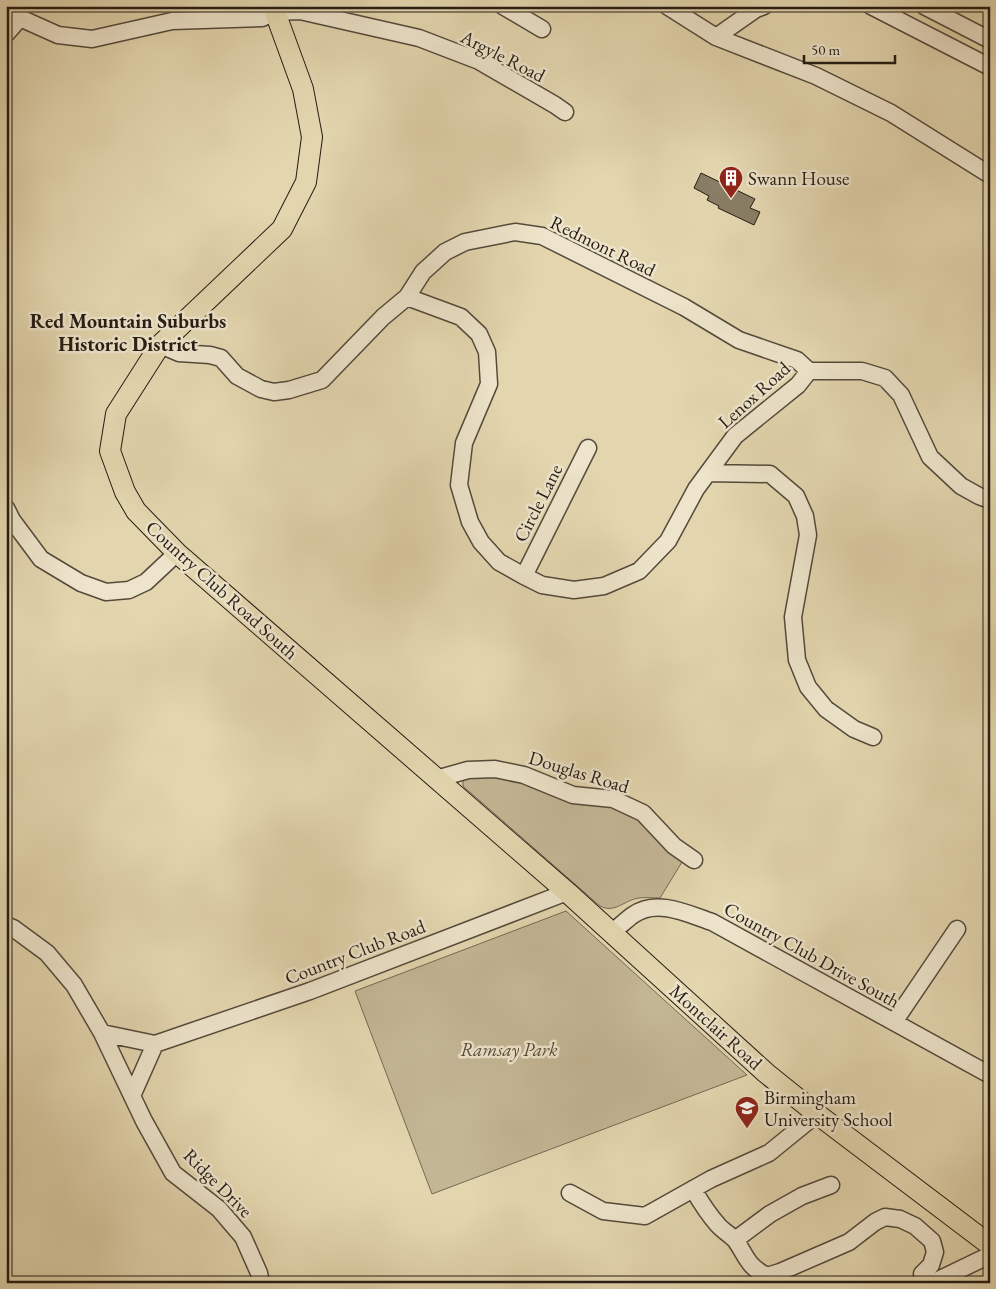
<svg xmlns="http://www.w3.org/2000/svg" width="996" height="1289" viewBox="0 0 996 1289" font-family="'EB Garamond',serif">
<style>
.green{fill:#c3b695;stroke:#746954}
.building{fill:#887d65;stroke:#251c14}
.lines{fill:none;stroke-linecap:round;stroke-linejoin:round}
.minor-casing{stroke:#544a3b;stroke-width:19}
.major-casing{stroke:#251c14;stroke-width:22}
.minor{stroke:#ede4cb;stroke-width:16}
.major{stroke:#e3d6af;stroke-width:20}
.labels{text-anchor:middle;dominant-baseline:central;stroke-width:5;stroke-linejoin:round;paint-order:stroke}
.street-label{font-size:19px;fill:#251c14;stroke:#ede4cb}
.poi-label{font-size:19px;fill:#251c14;stroke:#ede4cb;text-anchor:start}
.park-label{font-size:19px;font-style:italic;fill:#544a3b;stroke:#ede4cb}
.neighbourhood-label{font-size:20px;font-weight:bold;fill:#251c14;stroke:#ede4cb}
</style>
<rect width="100%" height="100%" fill="#e3d6af"/>
<filter id="stains"><feTurbulence type="fractalNoise" baseFrequency=".004" numOctaves="4"/><feColorMatrix values="0 0 0 0 .2 0 0 0 0 .09 0 0 0 0 .02 0 0 0 .5 -.17"/></filter>
<radialGradient id="worn" r=".72"><stop offset=".6" stop-color="#630" stop-opacity="0"/><stop offset="1" stop-color="#630" stop-opacity=".3"/></radialGradient>
<!-- green -->
<path class="green" d="M486 771 628 810 682 862 660 898C653 898 646 897 639 898 624 900 615 914 600 906L463 786V780L470 775Z
M566 911 747 1075 432 1194 355 991Z"/>
<!-- building -->
<path class="building" d="M701 173 755 199 750 208 760 212 754 225 718 208 719 206 707 200 709 196 694 188Z"/>
<g class="lines">
<defs>
<path id="minor" d="M11 6 20 18 58 35 92 39 172 21 262 18 275 12 300 11 419 38 479 61 555 105 565 112
M503 6 542 29
M667 6 716 37 816 76 891 113 990 175
M871 6 990 67
M924 6 990 40
M6 34 20 18
M716 37 756 9 764 6
M407 297 461 317 479 334 487 352 489 384 464 443 459 485 470 522 481 542 499 562 524 576 542 585 574 590 604 586 639 571 668 541 696 489 735 436 798 385 809 371
M160 345 179 353 210 355 221 358 237 376 261 389 274 392 289 390 322 380 383 317 407 297 423 272 445 252 465 242 515 232 542 236 684 307 739 340 797 360 809 371H862L885 378 901 395 930 457 961 486 979 496 990 500
M708 473 770 474 796 496 805 516 808 535 793 617 797 660 808 687 826 709 854 729 873 737
M6 508 12 520 41 559 81 583 106 592 129 590 146 582 177 553
M524 576 588 448
M436 779 468 770 495 769 524 775 573 795 613 799 643 813 674 846 694 860
M6 925 13 928 47 953 74 985 102 1033 144 1121 173 1173 219 1209 243 1237 259 1273 261 1283
M612 932C619 927 626 920 633 915 657 898 688 914 712 922L990 1075
M894 1022 957 929
M102 1033 155 1044 310 991 567 892
M132 1096 155 1044
M693 1189C700 1201 708 1214 718 1225 723 1231 731 1235 736 1241 747 1257 747 1266 767 1276L780 1272 849 1242 875 1222 885 1217 900 1219 915 1226 932 1241 935 1252 931 1265 922 1274
M570 1193 603 1211 645 1216 711 1179 769 1153 817 1114
M735 1240 770 1214 802 1196 831 1185
M932 1283 990 1255"/>
<path id="major" d="M275 6V12L303 89 312 137 306 182 282 229 160 345 116 414 110 451 125 492 136 511 177 553 567 892 766 1073 817 1114 990 1245"/>
</defs>
<!-- minor casing -->
<use href="#minor" class="minor-casing"/>
<!-- major casing -->
<use href="#major" class="major-casing"/>
<!-- minor -->
<use href="#minor" class="minor"/>
<!-- major -->
<use href="#major" class="major"/>
</g>
<!-- icons -->
<defs>
<symbol id="building-pin" viewBox="-11 -11 22 30"><path d="M0 17L-7.5 6A9.5 9.5 0 1 1 7.5 6Z" fill="#8f2418" stroke="#ede4cb"/><path d="M-4-6H4V6H1V3H-1V6H-4ZM-2.5-4.3h1.7v1.8h-1.7ZM.8-4.3h1.7v1.8H.8ZM-2.5-1h1.7V.8h-1.7ZM.8-1h1.7V.8H.8Z" fill="#fff"/></symbol>
<symbol id="school-pin" viewBox="-11 -11 22 30"><path d="M0 17L-7.5 6A9.5 9.5 0 1 1 7.5 6Z" fill="#8f2418" stroke="#ede4cb"/><path d="M0-5L7-2L0 1L-7-2ZM-4 1L0 2.5L4 1V4Q0 6-4 4Z" fill="#fff"/></symbol>
</defs>
<g fill-rule="evenodd">
<use href="#building-pin" x="717" y="164" width="28" height="38"/>
<use href="#school-pin" x="733" y="1094" width="28" height="38"/>
</g>
<g class="labels">
<!-- street labels -->
<g class="street-label">
<text transform="translate(503 56) rotate(27)">Argyle Road</text>
<text transform="translate(603 246) rotate(26)">Redmont Road</text>
<text transform="translate(754 395) rotate(-42)">Lenox Road</text>
<text transform="translate(538 503) rotate(-63)">Circle Lane</text>
<text transform="translate(222 590) rotate(42)">Country Club Road South</text>
<text transform="translate(579 772) rotate(17)">Douglas Road</text>
<text transform="translate(355 952) rotate(-21)">Country Club Road</text>
<text transform="translate(812 955) rotate(29)">Country Club Drive South</text>
<text transform="translate(716 1027) rotate(42)">Montclair Road</text>
<text transform="translate(218 1183) rotate(45)">Ridge Drive</text>
</g>
<!-- poi labels -->
<g class="poi-label">
<text x="748" y="178">Swann House</text>
<text x="764" y="1097">Birmingham<tspan x="764" dy="22">University School</tspan></text>
</g>
<!-- park labels -->
<g class="park-label">
<text x="509" y="1049">Ramsay Park</text>
</g>
<!-- neighbourhood labels -->
<g class="neighbourhood-label">
<text x="128" y="321">Red Mountain Suburbs<tspan x="128" dy="23">Historic District</tspan></text>
</g>
</g>
<!-- margin -->
<rect width="996" height="1289" fill="none" stroke="#e3d6af" stroke-width="25"/>
<rect x="8" y="8" width="981" height="1274" fill="none" stroke="#251c14" stroke-width="2.5"/>
<rect x="12" y="12" width="971" height="1264" fill="none" stroke="#251c14"/>
<!-- scale -->
<path d="M804 55v8h91v-8" fill="none" stroke="#251c14" stroke-width="2.5"/>
<text x="811" y="55" font-size="15" fill="#251c14" stroke="#ede4cb" stroke-width="4" paint-order="stroke">50 m</text>
<rect width="100%" height="100%" filter="url(#stains)"/>
<rect width="100%" height="100%" fill="url(#worn)"/>
</svg>
